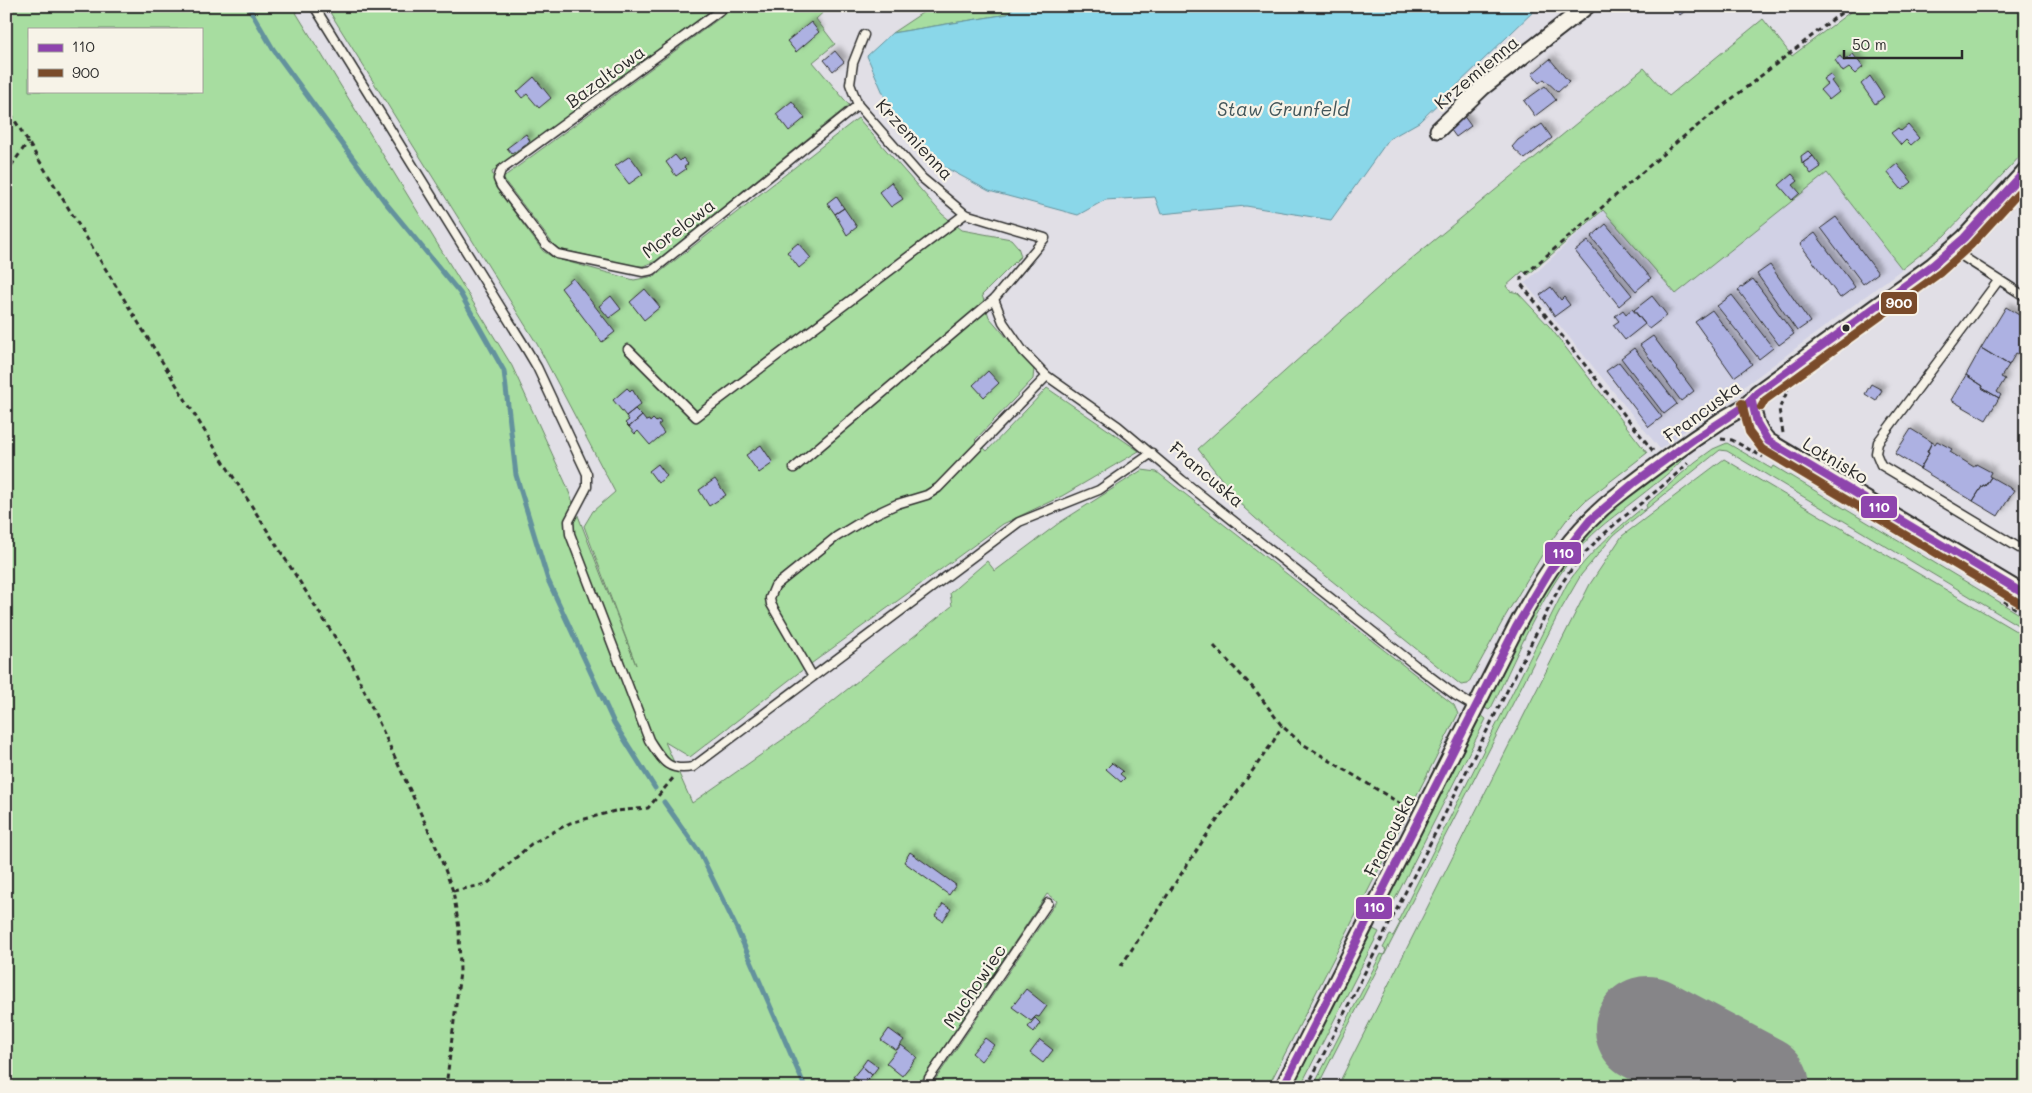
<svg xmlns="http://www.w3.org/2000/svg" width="2032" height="1093" viewBox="0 0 2032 1093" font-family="Mali,sans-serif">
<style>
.built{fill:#d1d1e5}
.green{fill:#a7dda0;stroke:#698466;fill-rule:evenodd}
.water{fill:#8ad7e9;stroke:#64929d}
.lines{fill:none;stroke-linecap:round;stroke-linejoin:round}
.stream{stroke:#64929d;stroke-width:5}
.runway{stroke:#868588;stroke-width:106}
.building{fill:#adb1e2;stroke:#2b2b2b;filter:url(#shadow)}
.lane-casing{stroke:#2b2b2b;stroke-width:11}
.street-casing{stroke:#2b2b2b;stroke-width:19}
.path{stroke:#2b2b2b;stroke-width:3;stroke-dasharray:5 4;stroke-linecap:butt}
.lane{stroke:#f7f3e8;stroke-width:8}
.street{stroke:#f7f3e8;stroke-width:15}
.bus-1-casing{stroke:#f7f3e8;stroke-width:11}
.bus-2-casing{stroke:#f7f3e8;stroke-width:11}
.bus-1{stroke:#8e44ad;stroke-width:8}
.bus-2{stroke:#7a4b2a;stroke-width:8}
.bus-dot{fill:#2b2b2b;stroke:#f7f3e8;stroke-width:2}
.labels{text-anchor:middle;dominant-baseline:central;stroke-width:4.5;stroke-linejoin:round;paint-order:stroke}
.street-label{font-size:18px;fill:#2b2b2b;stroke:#f7f3e8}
.water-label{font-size:19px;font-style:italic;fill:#43565a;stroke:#f7f3e8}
.line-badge{stroke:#f7f3e8;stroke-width:2}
.badge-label{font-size:14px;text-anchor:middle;font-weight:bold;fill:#fff}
</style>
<defs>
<filter id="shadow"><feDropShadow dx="4.5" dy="-4.5" stdDeviation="2.5" flood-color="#0004"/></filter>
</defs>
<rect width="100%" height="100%" fill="#e1dfe6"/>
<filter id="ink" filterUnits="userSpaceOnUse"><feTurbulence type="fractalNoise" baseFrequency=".02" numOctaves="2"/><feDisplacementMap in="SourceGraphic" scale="10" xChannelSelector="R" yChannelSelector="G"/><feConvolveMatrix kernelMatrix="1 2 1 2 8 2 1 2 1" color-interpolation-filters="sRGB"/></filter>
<g filter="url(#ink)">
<!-- built -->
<path class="built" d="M1827 172 1902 269 1660 449 1525 283 1603 210 1676 294Z"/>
<!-- green -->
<path class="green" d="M6 6H292L512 366 565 482 636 665 584 526 593 511 615 492 537 344 326 6H717L492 172 496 188 543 251 554 258 634 280 655 276 858 118 942 214 962 230 1011 239 1018 247 1021 256 982 295 989 317 1034 369 1033 379 975 440 987 451 1047 388 1139 451 1062 496 1003 524 797 674 690 757 665 742 692 803 795 731 952 606 950 593 987 561 995 571 1059 523 1142 470 1157 472 1454 705 1458 714 1268 1087H933V1083L1057 901 1047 894 917 1087H6ZM29 29H201V91H29Z
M736 6H830L816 19 835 44 813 62 849 105 656 261 643 266H633L559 249 553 244 504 180 505 176Z
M926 6H1015L1008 14 892 33 928 9Z
M1858 6H2026V150L1944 236 1902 269 1827 173 1676 294 1603 210 1528 275 1523 271 1506 286 1510 291 1518 293 1549 326 1647 453 1585 501 1568 518 1548 545 1506 615 1468 684 1461 685 1264 526 1244 508 1198 449 1399 269 1644 68 1669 96 1763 19 1792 56Z
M1727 443 1772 469 1774 466 2026 618V630L1727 451 1720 450 1614 535 1581 575 1559 613 1317 1087H1313L1381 954 1384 955 1386 950 1383 948 1390 935 1393 936 1400 923 1398 921 1567 584C1588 554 1613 532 1641 509L1643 511 1647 508 1646 505 1695 462 1713 449Z
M1683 458C1680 467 1616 514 1602 526 1549 571 1522 647 1491 708L1489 710 1485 708C1517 644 1546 573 1598 523 1624 498 1654 478 1683 458Z
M1724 459 2026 637V1087H1337L1590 584 1622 536Z
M1481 715 1486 719 1388 913 1382 909Z
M1373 929 1379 932 1300 1087H1292Z"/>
<!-- water -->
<path class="water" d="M1015 6H1539L1419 122 1389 139 1331 220 1246 206 1161 214 1155 197 1105 200 1078 215 989 191 939 164 892 114 867 56 892 33 1008 14Z"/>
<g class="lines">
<!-- stream -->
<path class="stream" d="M248 6 273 49 385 202 460 293 504 371 516 475 548 580 614 723 655 788
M664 802 700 853 737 929 805 1087"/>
<!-- runway -->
<path class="runway" d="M1648 1029 1757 1087"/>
</g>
<!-- building -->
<path class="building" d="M1672 6H1688L1689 8 1680 15Z
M811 22 819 32 796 52 787 41Z
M835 51 844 62 833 71 824 60Z
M1853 54 1863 67 1855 74 1849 68 1843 72 1835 60 1840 56 1844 61Z
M1550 59 1569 82 1558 92 1544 79 1539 83 1532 74Z
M1830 74 1834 79 1831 81 1839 92 1829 100 1820 90 1827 84 1823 79Z
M1870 76 1884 97 1875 104 1861 84Z
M534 77 551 98 539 108 527 94 522 98 517 92Z
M1545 86 1556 100 1535 116 1524 101Z
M792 101 805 118 789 131 776 114Z
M1463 115 1471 126 1456 137 1448 126Z
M1542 124 1552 138 1525 159 1512 147 1518 140Z
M1908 125 1919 138 1911 145 1906 140 1901 145 1891 133 1898 128 1901 131Z
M526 134 530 141 512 154 507 148Z
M1808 151 1813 156 1802 164 1801 156Z
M675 155 680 161 683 158 688 164 684 167 686 169 676 176 666 162Z
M630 156 643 174 629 184 615 166Z
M1813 156 1821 167 1811 174 1803 163Z
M1897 164 1912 182 1902 190 1887 172Z
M1792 174 1798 181 1793 185 1800 193 1792 200 1779 185Z
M891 182 903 199 891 207 879 192Z
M836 196 844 208 835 214 827 203Z
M844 208 857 227 847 235 835 214Z
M1836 217 1878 273 1863 284 1821 228Z
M1606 224 1651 278 1636 291 1591 237Z
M1815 233 1855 287 1840 298 1800 244Z
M1588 241 1632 295 1619 306 1575 251Z
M798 243 811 258 799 268 787 252Z
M1770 265 1810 322 1797 331 1757 274Z
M573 278 615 332 602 342 561 288Z
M1753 279 1794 334 1779 345 1738 290Z
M1551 287 1561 300 1564 297 1570 305 1555 316 1540 295Z
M645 289 660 307 644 320 630 302Z
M1732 295 1773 348 1759 359 1717 306Z
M611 296 621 309 609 318 599 306Z
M1652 296 1667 315 1649 329 1634 310Z
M2006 307 2024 318 2026 315V358L2016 353 2009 365 1981 348Z
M1632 309 1645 324 1625 340 1613 325 1619 321 1615 316 1623 310 1626 314Z
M1712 310 1752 364 1734 377 1695 322Z
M1653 336 1694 391 1681 401 1640 345Z
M1634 348 1677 404 1664 414 1621 358Z
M1981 348 2009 365 2001 377 2005 379 1997 392 2001 395 1999 398 1982 388 1983 386 1966 375Z
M1619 362 1662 417 1649 427 1606 371Z
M988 371 999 383 984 397 973 385Z
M1966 375 1983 386 1982 388 1999 398 1986 420 1951 400Z
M1871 384 1882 390 1876 401 1865 394Z
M627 388 630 391 632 389 641 404 626 416 613 400Z
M635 409 642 416 629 427 625 423 629 420 626 416Z
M642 416 646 421 649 420 650 422 653 419 656 422 659 420 661 423 658 425 664 433 650 445 638 431 635 434 629 427Z
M1911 429 1932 442 1927 452 1929 453 1920 469 1895 454Z
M1937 441 1952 449 1950 452 1974 467 1976 464 1991 472 1989 476 1991 477 1985 486 1983 485 1973 501 1920 469 1929 453 1927 452 1932 442 1935 444Z
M761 445 773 463 759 473 746 455Z
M658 464 667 476 658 483 649 471Z
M1991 477 2014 490 1998 516 1973 501 1983 485 1985 486Z
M715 479 726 495 709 506 699 490Z
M1112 763 1123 771 1120 774 1125 778 1121 782 1106 769Z
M910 852 956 885 949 895 904 862Z
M943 904 951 909 943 921 935 916Z
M1026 989 1047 1006 1039 1017 1036 1016 1031 1021 1012 1007Z
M1035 1018 1040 1023 1034 1032 1028 1027Z
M889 1029 904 1040 896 1050 881 1040Z
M985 1038 994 1045 981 1061 972 1053Z
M1040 1040 1053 1050 1043 1063 1030 1053Z
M901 1045 917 1057 902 1076 886 1063Z
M867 1059 878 1067 872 1075 862 1066Z
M862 1066 872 1075 863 1085 853 1077Z"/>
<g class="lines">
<defs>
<path id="lane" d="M314 6 524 345 537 367 587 474V487L569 521 570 534 649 740C662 760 667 772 693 767L1019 522 1099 490 1152 453
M726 6 501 170 498 179 501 186 546 245 557 254 643 272 653 270 858 105
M864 35 853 63 850 84 858 105 922 178 965 214 1045 238 994 299 1003 322 1023 351 1047 376 1118 426 1182 480 1415 665 1455 695 1475 707
M1951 249 2026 297
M1998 281 1878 442 1876 453 1881 465 2026 552
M628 349 696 417 965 214
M794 468 994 299
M813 677 771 604 770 598 775 586 836 537 869 517 897 504 927 495 938 488 1047 376
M927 1087 929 1078 1048 903"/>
<path id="street" d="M1438 130 1483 87 1587 6
M1752 402C1754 418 1757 429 1768 441L2026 595
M1283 1087 1516 627C1544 574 1575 527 1623 491 1654 467 1686 444 1719 422 1732 412 1749 408 1757 393L1933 265 1964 238 2026 170"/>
</defs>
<!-- lane casing -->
<use href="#lane" class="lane-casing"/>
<!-- street casing -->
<use href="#street" class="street-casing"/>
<!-- path -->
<path class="path" d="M6 106 218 453 352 664 438 851 453 891 459 928 460 972 446 1087
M6 173 28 142
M1783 433 1779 409 1788 390
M1721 439 1732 440 1763 457
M1653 451 1521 284V278L1678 141 1850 6
M2004 601 2026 615
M1214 646 1256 691 1282 726 1301 743 1409 809
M453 891 487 884 531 844 570 823 615 811 648 808 674 777
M1121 966 1206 836 1273 742 1282 726
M1307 1087 1559 588C1594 530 1642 508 1688 463"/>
<!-- lane -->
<use href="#lane" class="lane"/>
<!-- street -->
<use href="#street" class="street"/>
<defs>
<path id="bus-1" d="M1752 402 1757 423 1768 441 2026 595
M1283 1087 1516 627 1550 570 1590 520 1635 482 1694 439 1745 406 1757 393 1933 265 1964 238 2026 170"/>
<path id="bus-2" d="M1742 403 1749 432 1762 449 2021 604
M1761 407 1765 400 1940 273 1971 245 2026 185"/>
</defs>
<!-- bus-1 casing -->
<use href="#bus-1" class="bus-1-casing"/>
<!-- bus-2 casing -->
<use href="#bus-2" class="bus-2-casing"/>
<!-- bus-1 -->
<use href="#bus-1" class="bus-1"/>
<!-- bus-2 -->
<use href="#bus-2" class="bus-2"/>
</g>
</g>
<!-- markers -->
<circle class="bus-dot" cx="1846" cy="328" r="4.5"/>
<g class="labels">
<!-- street labels -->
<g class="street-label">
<text transform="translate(1476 72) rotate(-40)">Krzemienna</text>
<text transform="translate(605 76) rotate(-36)">Bazaltowa</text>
<text transform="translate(915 139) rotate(47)">Krzemienna</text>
<text transform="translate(678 228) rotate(-37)">Morelowa</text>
<text transform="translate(1702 411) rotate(-36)">Francuska</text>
<text transform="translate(1836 460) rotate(31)">Lotnisko</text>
<text transform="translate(1207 474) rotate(40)">Francuska</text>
<text transform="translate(1389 835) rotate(-63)">Francuska</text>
<text transform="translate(974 986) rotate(-56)">Muchowiec</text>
</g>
<!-- water labels -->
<g class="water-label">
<text x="1283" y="108">Staw Grunfeld</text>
</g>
</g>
<g class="line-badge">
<rect x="1880" y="291" width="38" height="24" rx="5" fill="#7a4b2a"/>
<rect x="1860" y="495" width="38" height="24" rx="5" fill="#8e44ad"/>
<rect x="1544" y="541" width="38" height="24" rx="5" fill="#8e44ad"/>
<rect x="1355" y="896" width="38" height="24" rx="5" fill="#8e44ad"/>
</g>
<g class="badge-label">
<text x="1899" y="308">900</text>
<text x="1879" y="512">110</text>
<text x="1563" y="558">110</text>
<text x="1374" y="912">110</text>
</g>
<!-- margin -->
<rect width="2032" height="1093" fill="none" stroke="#f7f3e8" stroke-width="25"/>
<rect x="12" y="12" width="2007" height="1068" fill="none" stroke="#2b2b2b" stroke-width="2" filter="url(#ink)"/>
<!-- legend -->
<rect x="28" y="28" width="175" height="65" fill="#f7f3e8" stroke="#a5a39c"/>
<rect x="38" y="44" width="25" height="8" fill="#8e44ad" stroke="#a5a39c"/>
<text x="72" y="52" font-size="15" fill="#2b2b2b">110</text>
<rect x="38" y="69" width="25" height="8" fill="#7a4b2a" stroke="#a5a39c"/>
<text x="72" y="78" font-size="15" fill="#2b2b2b">900</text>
<!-- scale -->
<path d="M1844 50v8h118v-8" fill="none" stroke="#2b2b2b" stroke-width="2.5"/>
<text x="1852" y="50" font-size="15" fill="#2b2b2b" stroke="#f7f3e8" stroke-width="4" paint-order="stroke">50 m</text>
</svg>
